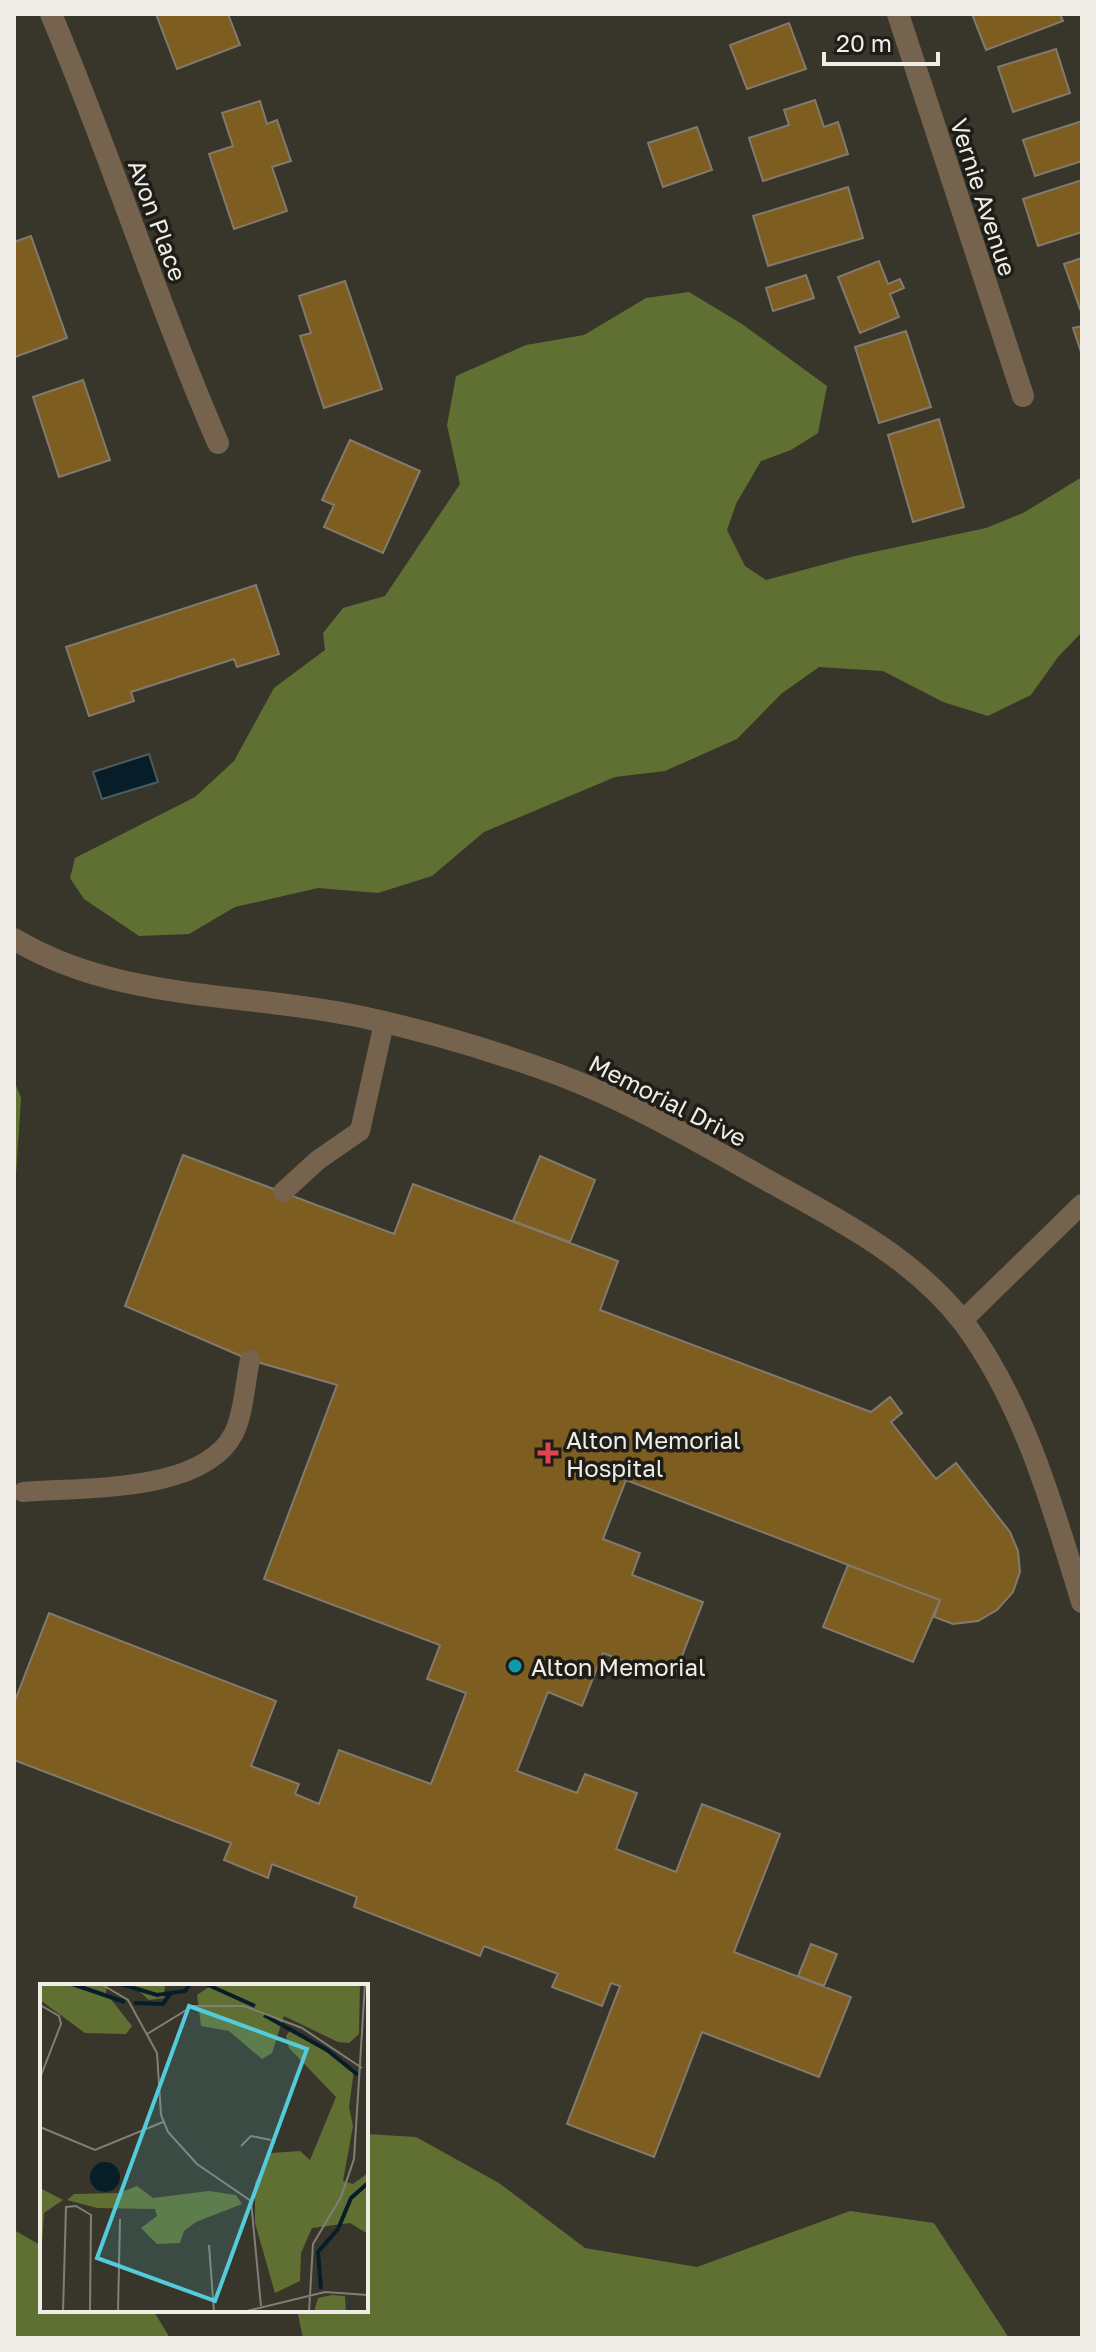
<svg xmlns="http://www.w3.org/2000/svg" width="1096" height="2352" viewBox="0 0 1096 2352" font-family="'Golos Text',sans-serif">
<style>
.forest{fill:#607033}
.water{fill:#071e28;stroke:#4d5c61;stroke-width:2}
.building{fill:#7e5d20;stroke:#827a6f;stroke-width:2}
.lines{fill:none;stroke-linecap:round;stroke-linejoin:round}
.service{stroke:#76634e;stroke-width:20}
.minor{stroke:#76634e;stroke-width:22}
.health-dot{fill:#e0444e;stroke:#1e1d18;stroke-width:3}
.culture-dot{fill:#0f9aa8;stroke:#1e1d18;stroke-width:3}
.labels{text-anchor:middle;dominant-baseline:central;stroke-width:7;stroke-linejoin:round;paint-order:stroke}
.street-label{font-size:24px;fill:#efede6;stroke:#1e1d18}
.poi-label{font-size:24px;fill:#efede6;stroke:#1e1d18;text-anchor:start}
.inset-river{fill:none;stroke:#071e28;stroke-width:4}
.inset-road{fill:none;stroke:#817f75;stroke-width:2}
.view{fill:#53cbdb;fill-opacity:0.15;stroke:#53cbdb;stroke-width:4}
.inset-edge{fill:none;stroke:#efede6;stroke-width:4}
</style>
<rect width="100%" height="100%" fill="#38352a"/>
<!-- forest -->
<path class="forest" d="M689 292 742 324 827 386 818 433 791 450 761 461 736 504 727 530 745 566 766 580 855 556 986 528 1023 513 1082 477V632L1058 657 1031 695 988 716 943 702 883 671 819 667 781 694 737 739 665 771 615 777 484 832 432 876 378 893 318 888 235 907 189 934 139 936 84 899 70 878 75 858 195 797 234 761 274 688 325 650 323 633 343 608 385 596 460 484 447 425 456 376 526 345 584 335 646 298Z
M14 1080 21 1098 14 1206Z
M366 2134 416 2137 499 2183 585 2248 697 2267 850 2211 934 2223 1009 2338H303L297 2310H366Z
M14 2230 42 2246V2310H153L170 2338H14Z"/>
<!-- water -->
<path class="water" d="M149 754 158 782 102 799 93 772Z"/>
<!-- building -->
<path class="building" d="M156 14H228L240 45 177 69Z
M972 14H1060L1063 21 986 50Z
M789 23 806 69 747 89 730 45Z
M1056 49 1070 93 1013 112 998 67Z
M815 100 824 127 838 122 848 154 763 181 749 138 789 125 784 110Z
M260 101 267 124 277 120 291 161 272 167 287 211 234 229 209 154 233 146 222 113Z
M1082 121V161L1035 176 1023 140Z
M697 127 712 170 663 187 648 143Z
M1082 180V232L1038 246 1023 199Z
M848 187 863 238 768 266 753 216Z
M31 236 67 338 15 357 14 242Z
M1082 258V308L1080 309 1064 264Z
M879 261 888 284 900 279 904 288 890 294 899 317 860 333 838 277Z
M806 275 814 298 773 311 766 288Z
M345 281 382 389 324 408 300 336 311 333 299 296Z
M1082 326V355L1073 328Z
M906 331 931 407 879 423 855 347Z
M83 380 110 460 59 477 33 397Z
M939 419 964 507 913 522 888 435Z
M350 440 420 471 383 553 324 527 334 505 322 500Z
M256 585 279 654 237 667 234 659 131 692 134 701 89 716 66 647Z
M183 1155 394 1234 413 1184 618 1261 600 1310 871 1412 890 1397 902 1413 891 1422 936 1479 956 1463 1010 1532 1018 1551 1020 1572 1013 1592 997 1610 978 1621 953 1624 934 1617 940 1600 626 1480 603 1539 640 1553 632 1575 703 1602 673 1679 603 1653 582 1706 548 1692 517 1771 577 1793 585 1774 637 1793 616 1849 676 1872 702 1804 780 1834 734 1952 851 1997 819 2077 702 2032 654 2157 567 2124 620 1986 611 1983 602 2006 552 1987 558 1974 484 1946 480 1956 354 1907 357 1897 272 1864 268 1878 224 1860 231 1843 14 1760V1703L49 1613 276 1701 251 1766 299 1784 295 1794 319 1804 339 1750 431 1784 466 1693 427 1679 440 1645 264 1579 337 1385 250 1360 125 1306Z
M540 1156 595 1180 570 1242 513 1221Z
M848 1565 940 1600 913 1662 823 1627Z
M811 1944 837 1954 824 1986 798 1976Z"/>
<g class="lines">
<!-- service -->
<path class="service" d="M283 1192 318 1160 360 1131 384 1023
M962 1321 1082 1204
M23 1492C81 1487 203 1494 234 1433 244 1413 245 1382 250 1360"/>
<!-- minor -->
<path class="minor" d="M51 14C111 156 157 302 218 443
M898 14 1023 396
M14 939C118 1002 246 992 362 1017 427 1031 494 1051 557 1074 632 1102 704 1145 774 1184 842 1221 916 1260 964 1323 1024 1404 1053 1507 1082 1602"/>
</g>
<!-- markers -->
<path class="health-dot" d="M544 1441h8v8h8v8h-8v8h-8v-8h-8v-8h8z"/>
<circle class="culture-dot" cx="515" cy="1666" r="8"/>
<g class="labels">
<!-- street labels -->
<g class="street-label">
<text transform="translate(984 197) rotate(72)">Vernie Avenue</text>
<text transform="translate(158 220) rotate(70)">Avon Place</text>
<text transform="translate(668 1100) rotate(27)">Memorial Drive</text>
</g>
<!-- poi labels -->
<g class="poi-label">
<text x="566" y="1439">Alton Memorial<tspan x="566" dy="28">Hospital</tspan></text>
<text x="531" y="1666">Alton Memorial</text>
</g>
</g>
<!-- overview -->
<g transform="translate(40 1984)">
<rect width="328" height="328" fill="#38352a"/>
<path d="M0 0H67L66 9 92 42 86 50 45 49 0 16ZM91 0H125L124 14 109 16ZM173 0H320L319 50 309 59 298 58 244 32 232 69 222 75 189 47 161 42 157 11ZM251 45 314 86 309 123 313 142 303 197 313 200 328 189V250L310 239 272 244 261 269 260 297 235 309 215 239V199L231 169 260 167 270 176 296 113 249 64 246 52ZM97 202 113 214 169 207 196 211 202 220 156 238 144 247 140 259 117 260 101 244 117 232 115 225 57 224 27 216 34 210 79 209ZM0 204 23 216 4 229 0 293ZM292 311 305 312 306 328H274L278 314Z" fill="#607033"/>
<path d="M50 193a15 15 0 1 1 30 0a15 15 0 1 1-30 0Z" fill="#071e28"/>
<path class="inset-river" d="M32 0 85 18M81 0 117 11 145 7 150 0M166 0 215 22M94 19 123 20 130 10M224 31 287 66 318 91M281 305 278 268 298 245 311 214 328 199"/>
<path class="inset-road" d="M61 0 88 16 117 69 121 131 128 148 157 180 211 217 221 322M0 21 19 32 21 40 0 94M107 50 153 22H204L262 44 322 84M0 143 55 166 123 138M201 162 211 152 231 156M169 261 174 328M23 328 26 223 36 222 51 231 50 328M78 328 80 235M203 328 285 308 328 311M269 328 273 260 301 213 314 175 325 0"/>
<path class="view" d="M149 22 267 65 175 317 57 274Z"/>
<rect width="328" height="328" class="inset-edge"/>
</g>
<!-- border -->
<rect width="1096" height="2352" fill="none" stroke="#efede6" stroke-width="32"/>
<!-- scale -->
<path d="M824 52v12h114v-12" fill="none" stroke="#efede6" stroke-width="4"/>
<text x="836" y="52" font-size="24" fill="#efede6" stroke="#1e1d18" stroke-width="6" paint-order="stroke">20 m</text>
</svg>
